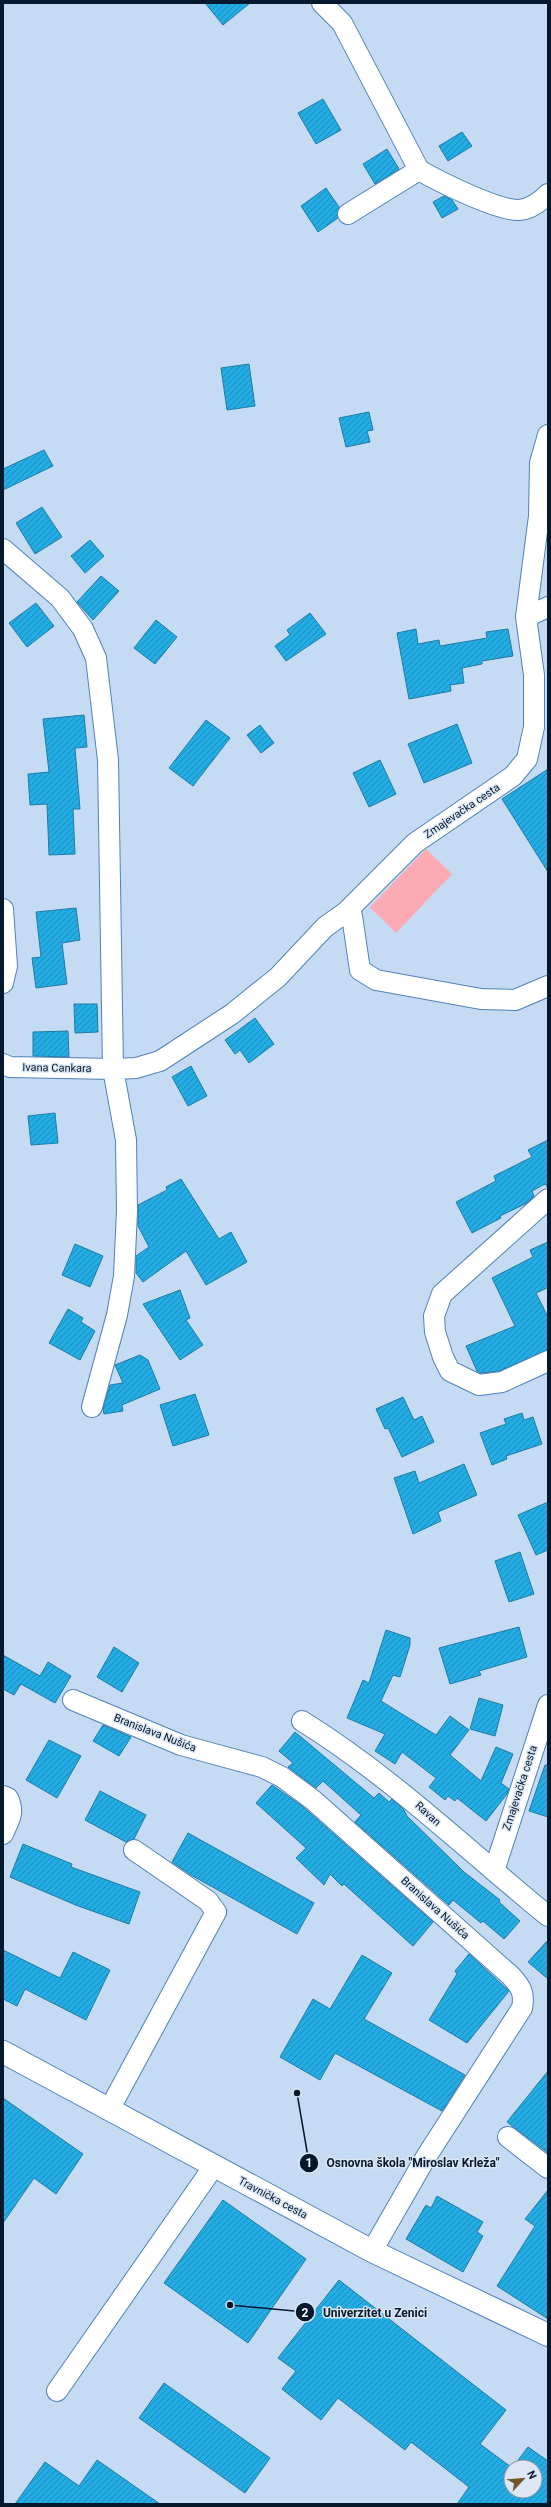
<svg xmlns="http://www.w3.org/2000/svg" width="551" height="2507" viewBox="0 0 551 2507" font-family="Roboto,sans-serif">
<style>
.pitch{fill:#fcaab4}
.building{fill:url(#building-hatch);stroke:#1f7ca3}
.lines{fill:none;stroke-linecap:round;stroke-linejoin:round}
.minor-casing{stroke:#4f82ba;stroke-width:22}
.major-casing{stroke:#4f82ba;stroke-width:24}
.minor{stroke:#fff;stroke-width:20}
.major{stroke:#fff;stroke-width:22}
.labels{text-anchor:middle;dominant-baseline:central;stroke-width:3;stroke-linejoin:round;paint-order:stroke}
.street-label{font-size:11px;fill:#04182e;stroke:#dce7f3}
.leader{fill:none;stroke:#04182e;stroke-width:1.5}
.callout-dot{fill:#04182e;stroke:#dce7f3;stroke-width:1.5}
.mark-label{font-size:12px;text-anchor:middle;font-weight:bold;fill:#fff}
.callout-label{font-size:12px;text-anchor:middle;font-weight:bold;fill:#04182e;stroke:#dce7f3;stroke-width:3;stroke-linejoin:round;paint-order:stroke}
</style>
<defs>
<pattern id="building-hatch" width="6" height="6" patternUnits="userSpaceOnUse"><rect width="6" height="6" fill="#23ade4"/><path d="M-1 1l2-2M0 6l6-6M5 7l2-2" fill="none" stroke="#1c8cb9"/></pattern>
</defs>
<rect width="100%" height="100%" fill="#c5dbf3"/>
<!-- pitch -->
<path class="pitch" d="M426 849 452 874 396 933 370 907Z"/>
<!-- building -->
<path class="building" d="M205 3H250L223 25Z
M323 99 341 130 316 144 298 113Z
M462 132 472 146 448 161 439 146Z
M387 149 399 169 375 184 363 164Z
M326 188 339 207 338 218 318 232 301 206Z
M444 196 452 200 458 209 442 218 433 202Z
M249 364 255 406 227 410 221 368Z
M369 412 373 430 367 431 370 442 346 447 339 418Z
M44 450 53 466 3 490V469Z
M42 507 62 537 35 554 16 523Z
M90 540 104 556 85 573 71 556Z
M101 576 119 591 93 620 77 602Z
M36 603 54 626 27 647 9 623Z
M310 613 326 634 286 661 275 646 290 635 287 630Z
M156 620 177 637 155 664 134 648Z
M416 629 418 644 439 640 440 646 487 638 486 632 508 629 513 656 482 661V664L462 668 464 683 450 685 451 691 409 699 397 633Z
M84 715 87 747 75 748 80 809H73L75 854 49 855 47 804 30 805 28 774 49 772 43 719Z
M206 720 230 738 193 786 169 768Z
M457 724 472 763 424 783 408 744Z
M260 725 274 743 261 753 247 735Z
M380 760 396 794 369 807 353 773Z
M548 769V872L502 799Z
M76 908 80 940 62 943 67 984 36 988 32 958 41 957 36 912Z
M74 1004H97L98 1032 75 1033Z
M255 1018 274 1044 249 1063 240 1050 235 1054 225 1040Z
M68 1031 69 1057 33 1056V1032Z
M191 1066 207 1096 188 1106 172 1077Z
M55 1113 58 1143 31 1145 28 1116Z
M548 1140V1188L545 1184 532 1191 534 1196 527 1203 500 1216 501 1218 472 1233 456 1202 496 1181 494 1176 532 1157 528 1150Z
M181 1179 219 1239 231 1232 247 1262 206 1285 186 1251 143 1282 136 1273V1256L149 1247 138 1226V1205L167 1190 166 1187Z
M548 1242V1290L547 1288 536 1293 548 1317V1350L499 1371 481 1373 477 1371 466 1346 515 1326 492 1278 533 1257 530 1250Z
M75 1244 103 1256 90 1287 62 1275Z
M180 1290 190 1318 186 1320 203 1345 180 1360 143 1304Z
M68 1309 83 1318 81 1322 95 1331 80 1360 49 1343Z
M140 1355 148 1360 160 1389 122 1405 123 1411 104 1414 103 1409 110 1385 123 1383 115 1365Z
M195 1394 209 1435 173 1446 160 1405Z
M403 1397 414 1420 422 1416 434 1442 402 1457 388 1428 385 1429 376 1409Z
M522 1413 524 1420 533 1417 542 1444 506 1456 507 1459 492 1465 480 1433 506 1424 504 1419Z
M464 1464 477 1495 438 1512 441 1521 413 1534 394 1478 415 1471 419 1483Z
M548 1502V1550L536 1555 518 1515Z
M520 1552 534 1594 509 1602 495 1561Z
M519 1627 527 1657 479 1671 481 1675 450 1684 439 1648Z
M386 1630 410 1638V1645L400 1677 393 1675 381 1701 436 1735 450 1716 469 1730 450 1755 481 1781 496 1747 513 1754 501 1783 509 1789 507 1794 486 1821 457 1798 455 1801 448 1796 445 1800 429 1787 436 1778 402 1752 395 1764 375 1751 385 1734 347 1718 363 1680 369 1683Z
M114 1647 139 1663 122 1692 97 1677Z
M3 1655 40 1676 48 1662 71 1676 55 1703 21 1684 14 1695 3 1689Z
M479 1698 503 1705 495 1736 470 1729Z
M103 1725 131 1737 119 1756 93 1741Z
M295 1732 374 1798 379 1793 389 1802 392 1799 404 1810 407 1816 464 1872 500 1900 499 1902 520 1921 504 1939 483 1921 481 1923 453 1900 449 1905 355 1822 361 1815 323 1781 316 1788 288 1767 293 1763 279 1751Z
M49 1740 81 1756 57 1798 26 1780Z
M545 1765H548V1817L529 1811Z
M272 1785 302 1806 433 1922 413 1946 344 1884 342 1886 330 1874 324 1885 296 1858 306 1848 256 1803Z
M100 1791 146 1815 134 1839 126 1842 85 1820Z
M188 1833 314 1903 297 1934 191 1875 172 1862Z
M23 1844 72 1864 71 1867 140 1892 129 1924 78 1906 10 1877Z
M548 1940V1979L528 1962Z
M3 1950 60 1978 73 1952 110 1970 86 2020 25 1989 17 2006 3 1999Z
M469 1954 509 1991 467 2043 429 2020 457 1974 455 1971Z
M362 1955 392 1973 364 2019 465 2075 442 2111 335 2053 320 2080 280 2057 313 1999 330 2009Z
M548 2071V2153L507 2122Z
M3 2098 83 2154 56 2194 34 2178 3 2223Z
M548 2190V2319L497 2286 535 2226 525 2219Z
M437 2196 483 2222 477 2232 483 2236 463 2272 406 2239 426 2205 431 2208Z
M223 2200 306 2259 248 2343 164 2283Z
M339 2280 506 2410 480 2444 511 2467V2491H535V2467H513L528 2447 548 2461V2504H457L469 2487 411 2442 405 2450 338 2398 321 2420 282 2389 296 2371 278 2358Z
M164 2383 270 2458 245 2493 139 2418Z
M97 2460 160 2504H15L45 2462 79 2486Z"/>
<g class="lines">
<defs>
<path id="minor" d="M322 3 342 23 419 170C438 181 498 211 519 210 531 209 540 202 548 194
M348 214 419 170
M548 435 540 463 539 516 526 617 534 675V727L527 759 513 776 415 843 346 912 352 916 360 970 376 980 481 999 515 1000 548 986
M3 549 60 598 83 629 96 658 108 760 113 1069 126 1140 127 1211 124 1276 117 1315 92 1407
M526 617 548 607
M3 909 7 966 3 983
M3 1064 10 1067 113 1069 136 1068 160 1061 232 1014 278 977 325 927 346 912
M548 1199 442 1294 434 1316 435 1332 443 1357 450 1371 479 1385 502 1382 548 1361
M73 1700 181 1745 262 1767 282 1777 313 1800 511 1976C521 1987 525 1993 522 2008L426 2157 372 2251
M302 1721C392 1777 467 1850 548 1916
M3 1796 8 1798C15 1813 9 1820 3 1834
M494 1871 548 1705
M109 2110 216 1912 208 1901 134 1850
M508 2137 548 2168
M57 2391 214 2166"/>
<path id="major" d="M3 2052 372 2251 548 2335"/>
</defs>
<!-- minor casing -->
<use href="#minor" class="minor-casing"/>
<!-- major casing -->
<use href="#major" class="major-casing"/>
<!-- minor -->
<use href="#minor" class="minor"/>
<!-- major -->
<use href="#major" class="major"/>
</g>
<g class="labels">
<!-- street labels -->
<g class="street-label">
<text transform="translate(462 811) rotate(-34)">Zmajevačka cesta</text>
<text transform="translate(57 1068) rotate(1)">Ivana Cankara</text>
<text transform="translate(155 1733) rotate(21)">Branislava Nušića</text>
<text transform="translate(520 1788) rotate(-72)">Zmajevačka cesta</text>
<text transform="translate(428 1814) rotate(42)">Ravan</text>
<text transform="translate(435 1908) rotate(42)">Branislava Nušića</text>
<text transform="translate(273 2198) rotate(28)">Travnička cesta</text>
</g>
</g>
<!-- callouts -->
<path class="leader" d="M297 2093L309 2163M230 2305L305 2312"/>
<g class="callout-dot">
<circle cx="297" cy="2093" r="4"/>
<circle cx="230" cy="2305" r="4"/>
<circle cx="309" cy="2163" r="10"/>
<circle cx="305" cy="2312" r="10"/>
</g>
<g class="mark-label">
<text x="309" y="2167">1</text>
<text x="305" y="2317">2</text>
</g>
<g class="callout-label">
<text x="413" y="2167">Osnovna škola "Miroslav Krleža"</text>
<text x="375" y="2317">Univerzitet u Zenici</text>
</g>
<!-- border -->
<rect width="551" height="2507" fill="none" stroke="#04182e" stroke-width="8"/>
<!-- north arrow -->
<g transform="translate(523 2479) rotate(64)"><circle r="19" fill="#dce7f3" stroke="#8694a4"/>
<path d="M0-3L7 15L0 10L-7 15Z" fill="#74542a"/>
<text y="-6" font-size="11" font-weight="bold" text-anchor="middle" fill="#04182e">N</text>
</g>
</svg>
